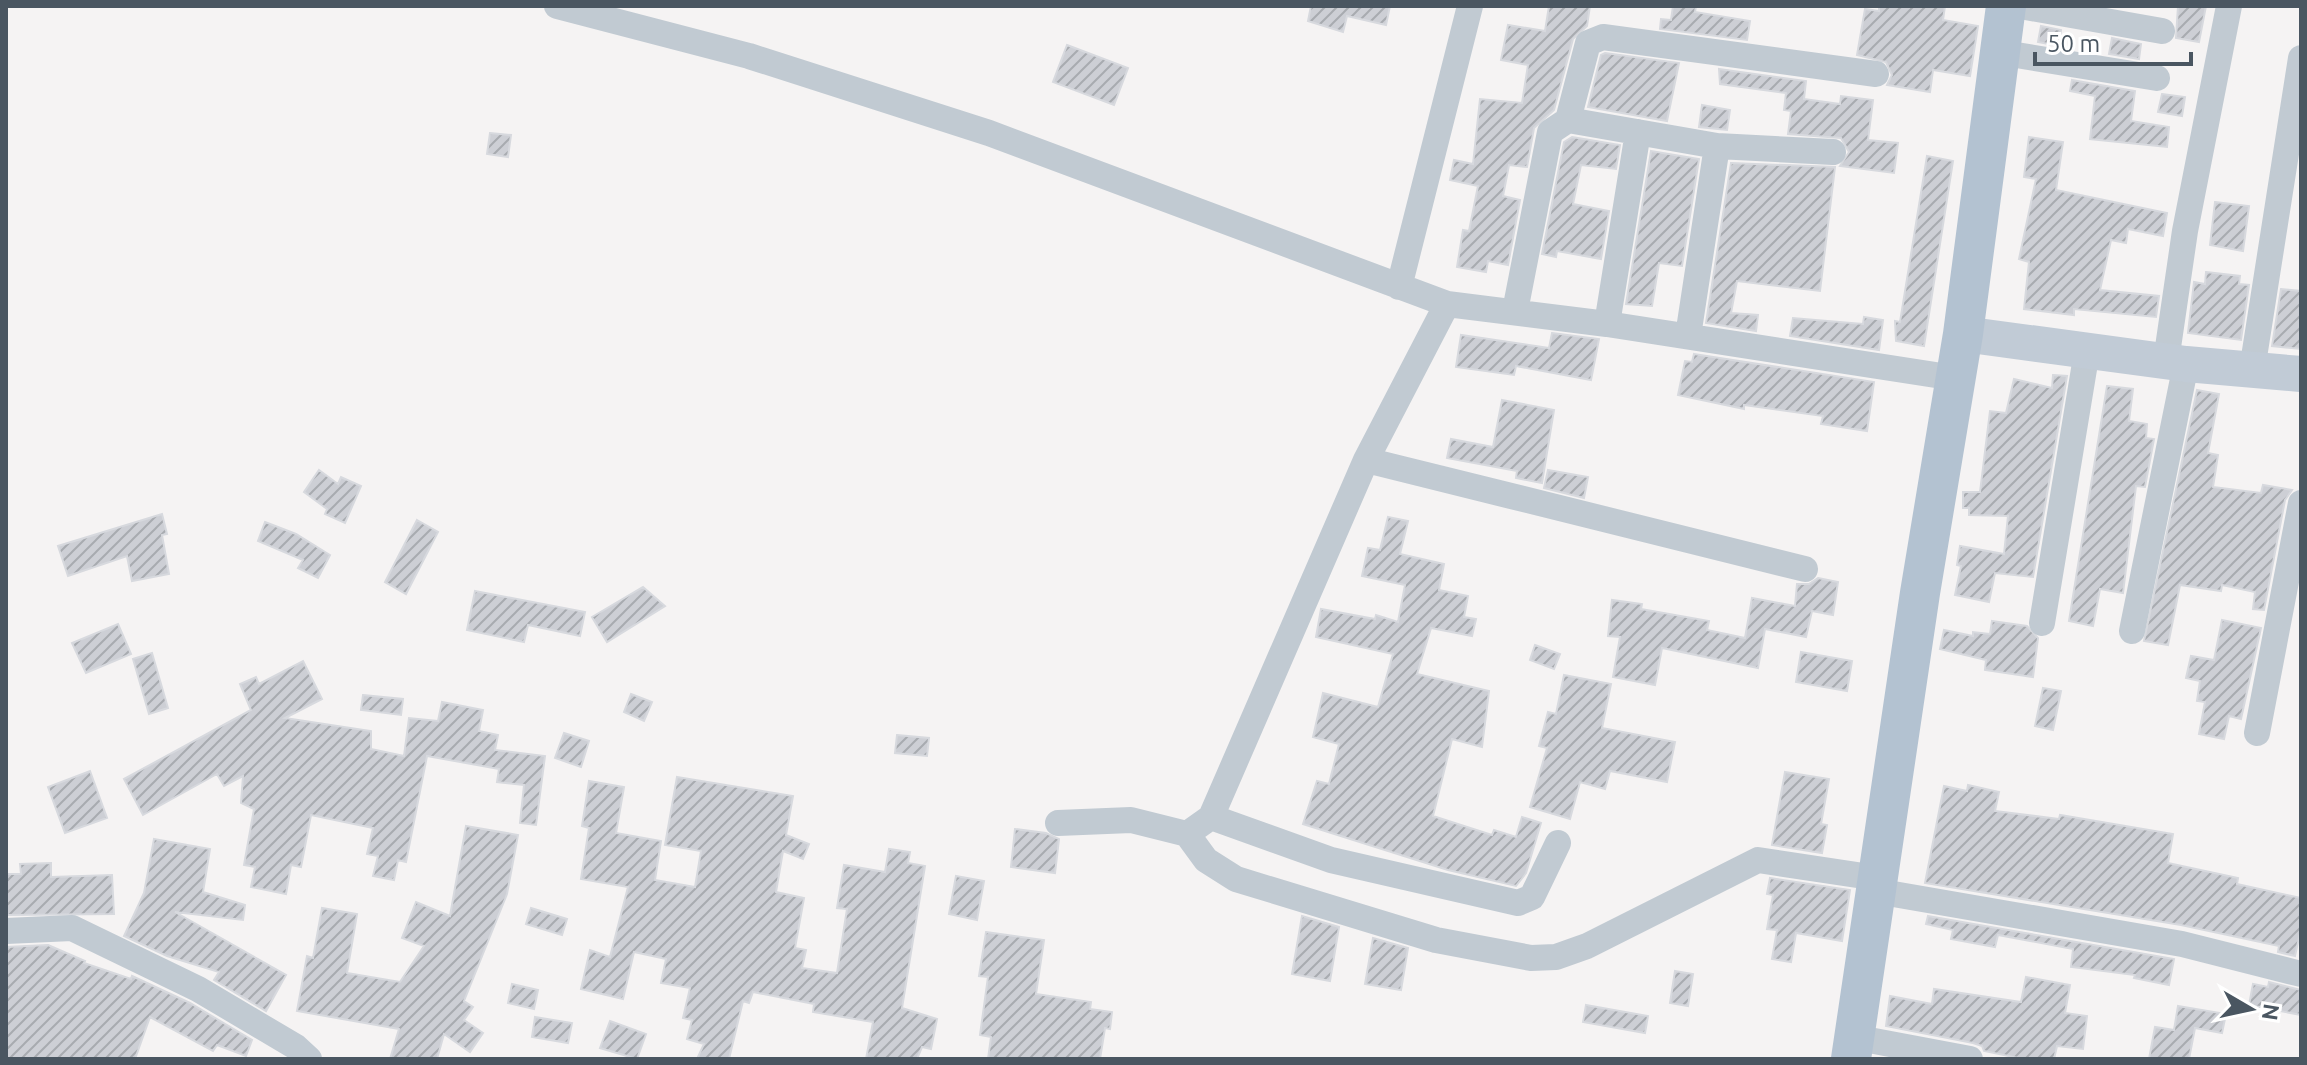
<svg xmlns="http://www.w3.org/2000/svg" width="2307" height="1065" viewBox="0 0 2307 1065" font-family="Ubuntu,sans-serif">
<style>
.building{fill:url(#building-hatch);stroke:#d7d9de;stroke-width:2}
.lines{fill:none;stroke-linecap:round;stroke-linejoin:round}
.street{stroke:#c1cad2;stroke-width:26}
.secondary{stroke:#c1cbd6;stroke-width:36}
.primary{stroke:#b3c2d1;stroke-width:40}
</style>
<defs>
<pattern id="building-hatch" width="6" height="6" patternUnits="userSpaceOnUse" patternTransform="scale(2)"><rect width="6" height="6" fill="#cdcfd5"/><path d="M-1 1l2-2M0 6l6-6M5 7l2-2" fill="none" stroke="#a8abb0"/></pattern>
</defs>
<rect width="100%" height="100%" fill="#f5f3f3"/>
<!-- building -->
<path class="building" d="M1311 6H1390L1386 25 1347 16 1343 32 1308 21Z
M1549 6H1590L1587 26 1573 39 1554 110 1534 128 1527 167 1509 165 1503 196 1520 200 1508 265 1488 261 1486 272 1457 267 1463 230 1469 231 1478 186 1450 180 1454 160 1473 164 1480 99 1522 103 1528 65 1501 60 1508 25 1545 31Z
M1673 6H1696L1695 12 1750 21 1747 40 1660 29 1661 19 1671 20Z
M1879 6H1945L1943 20 1978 26 1970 76 1933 70 1930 92 1887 85 1892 75 1886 62 1857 55 1865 9 1879 11Z
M2178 6H2206L2199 42 2176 38Z
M2041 26 2061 30 2059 46 2038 42Z
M2112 38 2141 44 2139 59 2109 54Z
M1067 45 1128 68 1114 105 1053 82Z
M1605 53 1679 63 1667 121 1588 107 1601 55Z
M1719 69 1806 81 1804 99 1840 104 1841 96 1873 100 1868 140 1898 143 1894 173 1840 166 1849 152 1841 138 1788 134 1791 111 1784 110 1786 93 1720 84Z
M2072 80 2135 91 2131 121 2169 127 2167 147 2090 139 2095 96 2070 91Z
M2162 94 2185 97 2182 116 2158 112Z
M1702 105 1730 110 1727 130 1699 127Z
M490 133 511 135 508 157 487 154Z
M1572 137 1620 145 1616 169 1581 165 1573 204 1609 211 1601 259 1557 251 1556 257 1542 254 1564 142Z
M2029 137 2063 142 2056 190 2167 213 2163 236 2128 229 2126 243 2111 240 2100 290 2159 296 2156 317 2074 309V315L2024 309 2029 262 2019 259 2036 179 2024 177Z
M1651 151 1699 159 1682 266 1659 263 1652 306 1626 304Z
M1927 156 1953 161 1924 346 1896 341 1895 321 1900 322Z
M1731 163 1835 167 1820 291 1737 281 1731 313 1758 315 1756 331 1706 323Z
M2215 202 2249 206 2243 251 2210 245Z
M2206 272 2240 276 2239 284 2249 285 2241 340 2188 333 2194 282 2205 284Z
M2281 289 2301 291V349L2272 346Z
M1864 317 1883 320 1879 350 1790 336 1793 318 1863 324Z
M1552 333 1599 339 1591 380 1516 366 1514 375 1456 367 1461 335 1549 348Z
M1694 354 1874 382 1867 431 1821 424 1823 416 1744 405V409L1678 395 1685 361 1692 362Z
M2053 375 2067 376 2033 577 1995 573 1989 602 1955 595 1961 566 1957 565 1960 546 2004 554 2008 516 1969 515V508H1963V492H1980L1990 411 2006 413 2014 379 2052 388Z
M2107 386 2133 389 2129 421 2147 424 2146 438 2154 439 2145 487 2136 486 2123 593 2100 589 2093 626 2069 621Z
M2197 390 2219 394 2208 453 2218 455 2213 487 2261 493 2263 485 2292 490 2285 500 2264 610 2253 609 2255 592 2222 585 2221 591 2180 585 2168 645 2144 641Z
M1502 400 1554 410 1542 483 1516 478 1517 471 1447 458 1451 439 1493 447Z
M319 470 338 484 341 477 361 486 345 523 325 514 327 509 304 492Z
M1548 470 1588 477 1584 498 1544 488Z
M162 514 167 534 162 535 169 574 132 581 127 556 68 576 58 546Z
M1388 517 1408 521 1400 554 1444 564 1439 590 1468 596 1464 617 1476 619 1472 636 1431 628 1417 674 1489 691 1482 747 1452 739 1433 816 1492 835 1494 830 1516 837 1522 817 1541 823 1526 873 1516 886 1448 870 1303 824 1317 781 1329 784 1339 744 1313 737 1323 693 1378 707 1393 654 1316 637 1321 609 1375 619 1376 615 1398 622 1405 585 1362 576 1368 548 1380 550Z
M417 520 438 532 406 594 385 582Z
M265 522 296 534 330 555 318 578 298 568 303 560 258 541Z
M1818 578 1838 582 1833 615 1812 611 1806 637 1765 629 1758 668 1662 648 1655 685 1613 677 1620 637 1608 636 1612 600 1642 604 1641 609 1709 621 1707 630 1745 638 1752 598 1795 606 1797 584H1809Z
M643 587 665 606 607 642 592 617Z
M475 591 585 612 580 636 528 625 524 642 467 630Z
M2222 620 2261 628 2241 719 2229 716 2224 739 2199 734 2205 702 2197 701 2200 681 2186 678 2191 656 2214 660Z
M1992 621 2027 626 2038 638 2033 677 1985 670 1986 660 1940 649 1944 630 1973 636V632L1990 634Z
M118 624 131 654 86 673 72 643Z
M1535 645 1560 654 1554 669 1530 660Z
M1801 652 1852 661 1847 691 1796 682Z
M152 653 168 708 149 714 133 659Z
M303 661 322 699 285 718 371 731V749L404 756 409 718 438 721 442 702 483 710 479 731 498 735 495 750 545 756 536 825 520 823 524 785 497 782 499 769 427 756 406 862 398 860 394 880 373 876 378 856 367 854 373 828 311 815 301 867 291 865 286 894 251 887 255 867 244 865 254 809 241 803 243 776 224 786 217 774 143 815 124 779 251 710 240 684 256 677 259 684Z
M1564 675 1611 684 1602 728 1675 742 1667 782 1610 771 1605 789 1580 782 1570 819 1530 807 1547 748 1539 746 1548 712 1556 714Z
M2043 688 2061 691 2053 730 2035 726Z
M631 694 652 702 644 721 624 712Z
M363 695 403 699 401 715 361 710Z
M564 733 589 741 581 767 555 758Z
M897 735 929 738 927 756 895 753Z
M90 771 107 818 65 833 48 787Z
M1785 772 1829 779 1821 824 1827 825 1822 853 1772 845Z
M677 777 793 796 786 835 809 844 803 859 783 851 776 892 804 898 795 948 806 950 802 968 837 973 847 909 837 908 844 865 885 872 889 849 910 852 908 863 925 866 902 1008 937 1019 931 1049 922 1047 917 1059H866L873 1022 813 1012 814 1004 753 992 749 1003 743 1001 729 1059H697L704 1044 687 1039 692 1020 683 1018 690 988 661 983 666 959 634 952 623 999 581 989 590 950 610 957 628 887 581 879 589 828 582 826 589 781 624 787 616 833 661 841 655 880 695 887 701 851 665 845Z
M1968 785 1999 792 1995 811 2059 819 2060 815 2173 834 2168 863 2238 878 2237 884 2301 898V929L2295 956 2278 952 2279 946 2181 925 1925 883 1944 786 1967 791Z
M466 826 518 835 507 894 464 1001 473 1007 464 1020 483 1033 470 1052 444 1034 437 1059H390L399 1029 297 1011 307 956 313 958 322 908 357 914 347 973 400 982 424 946 402 938 416 902 450 916Z
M1015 829 1046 833 1059 839 1055 873 1011 867Z
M154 839 210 849 203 892 245 905 243 920 175 912 286 975 266 1011 214 980 219 972 167 956 124 936 144 893Z
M51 863V877L112 875 114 914 6 915V874H21L20 864Z
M956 876 984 881 977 920 949 914Z
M1770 878 1850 890 1842 941 1796 933 1791 962 1772 959 1777 930 1767 929 1773 895 1767 894Z
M531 908 567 919 562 935 526 924Z
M1302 916 1339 927 1330 981 1292 974Z
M1928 916 2174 959 2169 985 2134 978 2135 975 2071 967 2073 949 1998 935 1995 947 1951 939 1953 930 1926 924Z
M986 932 1044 940 1036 994 1091 1002 1090 1009 1112 1012 1110 1029 1105 1028 1100 1059H988L991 1037 980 1035 988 977 979 976Z
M1373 938 1408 948 1401 990 1365 984Z
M48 945 85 961 84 963 131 979 132 976 190 1003 252 1040 246 1056 217 1045 213 1051 150 1017 135 1059H6V947Z
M1675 971 1693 974 1688 1006 1670 1003Z
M2026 977 2070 985 2065 1013 2087 1016 2083 1049 2057 1046 2054 1059H2023L1984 1051 1982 1046 1973 1043 1886 1026 1890 996 1932 1004 1934 989 2021 1002Z
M2269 982 2301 990V1015L2249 1005 2253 984 2268 987Z
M512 984 538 990 534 1009 508 1003Z
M1586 1005 1648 1016 1645 1033 1583 1022Z
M2178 1006 2226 1014 2222 1033 2195 1028 2189 1059H2149L2155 1027 2174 1030Z
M535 1017 572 1023 568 1043 532 1037Z
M610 1021 646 1034 637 1059 600 1048Z"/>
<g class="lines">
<!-- street -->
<path class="street" d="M557 6 749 56 989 133 1447 304 1607 324 1955 378
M2020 6 2162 31
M1998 52 2157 78
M1568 120 1588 43 1603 37 1876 74
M1399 287 1470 6
M1515 311 1550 132 1568 120 1717 146 1833 152
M1607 324 1638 132
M1688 336 1717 146
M2166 361 2185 231 2229 6
M2252 370 2301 58
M1366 460 1805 569
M2042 623 2087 351
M2132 631 2186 364
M2257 733 2301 503
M1211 817 1331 860 1518 903 1532 897 1558 843
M1058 823 1131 820 1187 834 1211 817 1366 460 1447 304
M1187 834 1206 860 1236 879 1436 940 1531 958 1556 957 1587 946 1758 860 1877 878
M1876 891 2182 944 2301 974
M6 931 72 928 198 989 296 1047 309 1059
M1853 1037 1970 1059"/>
<!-- secondary -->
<path class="secondary" d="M1963 334 2186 364 2301 374"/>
<!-- primary -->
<path class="primary" d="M1851 1059 1920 593 1963 334 2006 6"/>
</g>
<!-- border -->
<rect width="2307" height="1065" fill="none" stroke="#4a5661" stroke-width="16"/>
<!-- north arrow -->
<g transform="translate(2251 1009) rotate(99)" stroke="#ffffff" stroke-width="6" paint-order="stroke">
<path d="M0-6L14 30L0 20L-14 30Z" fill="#4a5661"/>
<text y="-12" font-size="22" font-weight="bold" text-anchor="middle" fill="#4a5661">N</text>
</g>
<!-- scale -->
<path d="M2035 52v12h156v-12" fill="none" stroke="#4a5661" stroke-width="4"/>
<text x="2047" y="52" font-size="24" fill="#4a5661" stroke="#ffffff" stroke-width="6" paint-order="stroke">50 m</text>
</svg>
